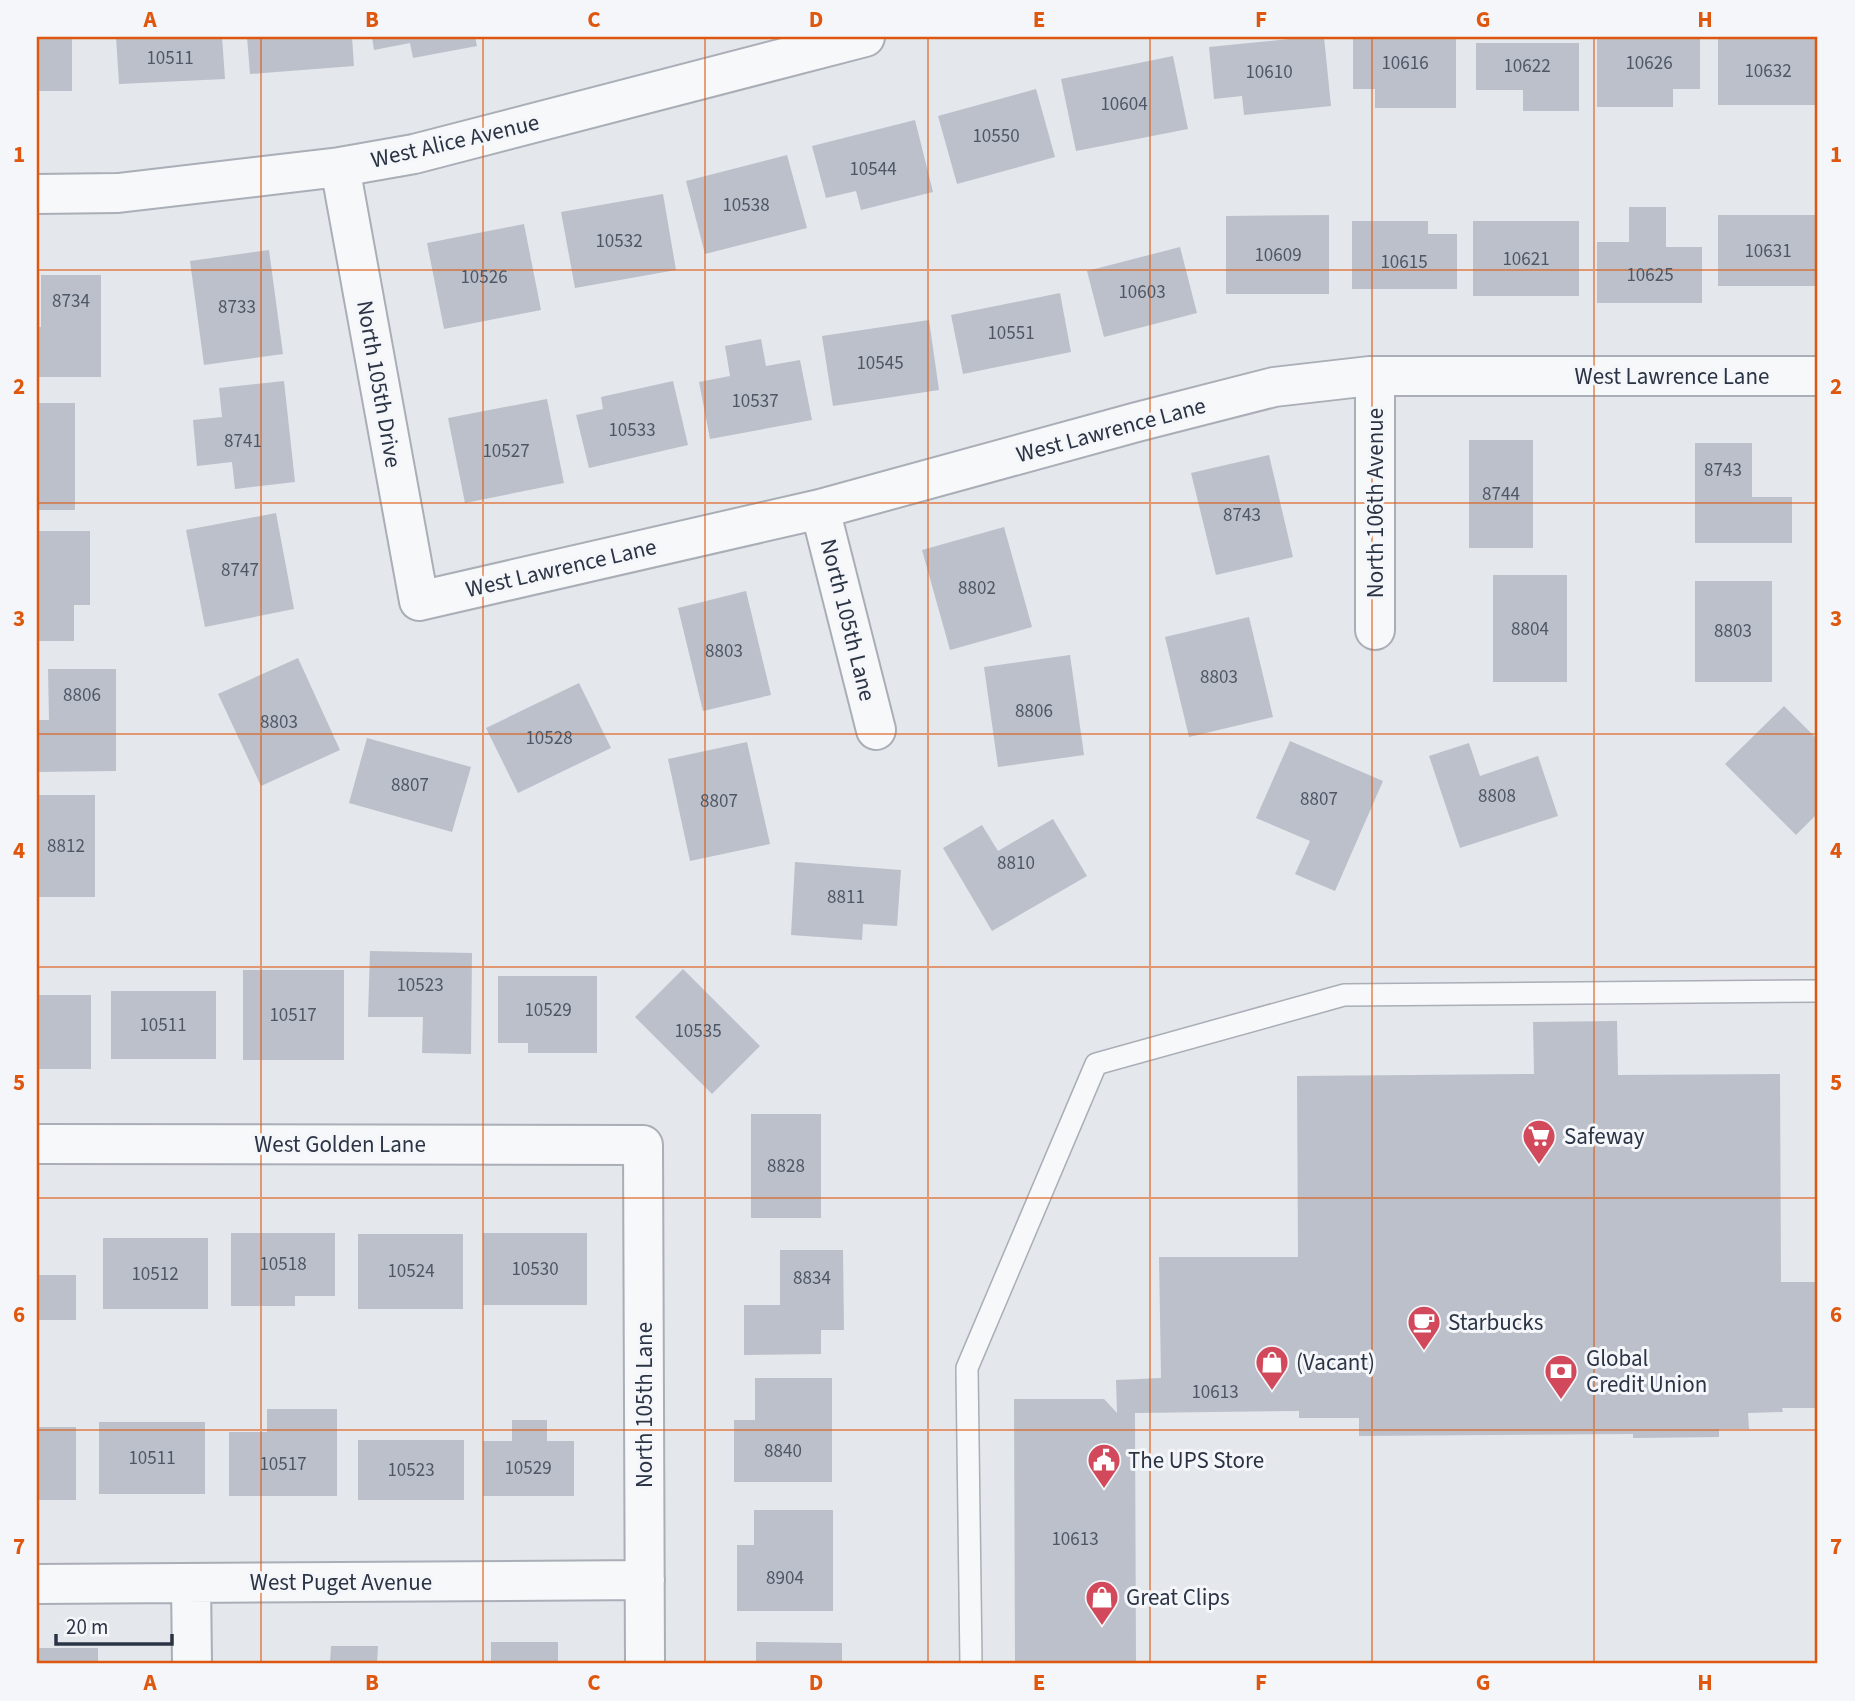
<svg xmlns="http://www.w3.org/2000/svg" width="1855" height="1701" viewBox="0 0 1855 1701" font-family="'Source Sans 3',sans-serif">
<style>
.building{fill:#bbc0ca}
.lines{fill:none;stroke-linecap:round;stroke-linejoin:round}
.lane-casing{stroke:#a9aeb7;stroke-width:24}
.street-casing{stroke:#a9aeb7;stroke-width:42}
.lane{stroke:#f7f8fa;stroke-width:21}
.street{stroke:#f7f8fa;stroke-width:38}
.grid{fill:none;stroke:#df570f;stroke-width:2;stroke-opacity:0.55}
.labels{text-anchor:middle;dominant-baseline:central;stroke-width:6;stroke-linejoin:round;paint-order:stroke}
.number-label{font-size:19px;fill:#4f5766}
.street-label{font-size:23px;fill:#2b3445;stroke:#f4f6f9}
.poi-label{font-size:23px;fill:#2b3445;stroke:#f4f6f9;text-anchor:start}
.neatline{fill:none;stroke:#df570f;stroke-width:2.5}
.grid-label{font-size:23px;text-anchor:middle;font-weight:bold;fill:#df570f}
</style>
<rect width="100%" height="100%" fill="#e4e7ec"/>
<!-- building -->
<path class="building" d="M37 37H72V91H37Z
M116 37H222L225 79 119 84Z
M247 37H352L354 66 250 74Z
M372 37H475L477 46 413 58 410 43 374 50Z
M1309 37H1324L1331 106 1244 115 1242 96 1214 99 1209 47Z
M1353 37H1456V108H1375V89H1353Z
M1597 37H1700V89H1673V107H1597Z
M1718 37H1818V105H1718Z
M1476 43H1579V111H1523V90H1476Z
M1173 56 1188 129 1076 151 1061 79Z
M1036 89 1055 157 957 184 938 116Z
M915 120 933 192 861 210 856 191 826 198 812 146Z
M787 155 807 228 705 254 686 181Z
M663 194 676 270 575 288 561 212Z
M1629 207H1666V247H1702V303H1597V242H1629Z
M1329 215V294H1226V216Z
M1718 215H1818V286H1718Z
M1352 221H1428V234H1457V289H1352Z
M1473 221H1579V296H1473Z
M524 224 541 310 444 329 427 243Z
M1180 247 1197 313 1104 337 1087 271Z
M269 250 283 354 204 365 190 261Z
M41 275H101V377H37V327H41Z
M1060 293 1071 352 963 374 951 315Z
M929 320 939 390 833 406 822 336Z
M761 339 766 366 800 360 812 420 710 439 699 382 730 376 725 346Z
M284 381 295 482 235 489 232 462 197 466 193 420 222 417 219 388Z
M673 381 688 445 589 468 576 415 603 409 601 397Z
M547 399 564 483 465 503 448 418Z
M37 403H75V510H37Z
M1469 440H1533V548H1469Z
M1695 443H1752V497H1792V543H1695Z
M1269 455 1293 557 1216 575 1191 473Z
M276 513 294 609 205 627 186 530Z
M1004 527 1032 627 950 650 922 550Z
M37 531H90V605H74V641H37Z
M1493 575H1567V682H1493Z
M1695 581H1772V682H1695Z
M746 591 771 695 703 711 678 608Z
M1249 617 1273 717 1189 737 1165 637Z
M1070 655 1084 755 998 767 984 667Z
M298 658 340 750 261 786 218 694Z
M48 669H116V771L37 772V720H49Z
M579 683 611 748 518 793 486 728Z
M1784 706 1818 740V813L1796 835 1725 764Z
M367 738 471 767 452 832 349 803Z
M1290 741 1383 781 1335 891 1295 874 1310 841 1256 818Z
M747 742 770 844 690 861 668 759Z
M1469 743 1480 776 1538 756 1558 816 1460 848 1429 756Z
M37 795H95V897H37Z
M1053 819 1087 876 992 931 943 848 982 825 998 851Z
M795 862 901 870 897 926 863 924 862 940 791 935Z
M370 951 472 953 471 1054 422 1053 423 1017H368Z
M683 969 760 1046 712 1094 635 1017Z
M243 970H344V1060H243Z
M498 976H597V1053H528V1043H498Z
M111 991H216V1059H111Z
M37 995H91V1069H37Z
M1617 1021 1618 1075 1780 1074 1781 1282H1818V1408H1782L1783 1412 1748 1413 1749 1429H1719V1437L1633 1438V1434L1359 1436V1418H1299V1411L1135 1413 1136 1664H1015L1014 1399H1104L1117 1413 1116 1380 1161 1378 1159 1257H1298L1297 1076 1534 1074 1533 1022Z
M751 1114H821V1218H751Z
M231 1233H335V1296H295V1306H231Z
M483 1233H587V1305H483Z
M358 1234H463V1309H358Z
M103 1238H208V1309H103Z
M780 1250H843L844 1330H821V1354L744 1355V1305H780Z
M37 1275H76V1320H37Z
M755 1378H832V1482H734V1420H755Z
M267 1409H337V1496H229V1432H267Z
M512 1420H547V1441H574V1496H483V1441H512Z
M99 1422H205V1494H99Z
M37 1427H76V1500H37Z
M358 1440H464V1500H358Z
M754 1510H833V1611H737V1545H754Z
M491 1642H558V1664H491Z
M756 1642 842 1643V1664H756Z
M331 1646H378L377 1664H330Z
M37 1648H98V1664H37Z"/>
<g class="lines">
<defs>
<path id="lane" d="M971 1664 967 1368 1096 1064 1344 995 1818 991"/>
<path id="street" d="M340 167 419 601 820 509 1137 422 1274 387 1370 376H1818
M37 194 118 193 340 167 414 154 865 37
M1375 376V630
M820 509 876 730
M37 1144 643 1145 645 1664
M191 1583 192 1664
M37 1584 645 1580"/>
</defs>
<!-- lane casing -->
<use href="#lane" class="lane-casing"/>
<!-- street casing -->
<use href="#street" class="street-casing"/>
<!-- lane -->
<use href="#lane" class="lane"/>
<!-- street -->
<use href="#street" class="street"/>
</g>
<!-- grid -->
<path class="grid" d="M261 37V1664M483 37V1664M705 37V1664M928 37V1664M1150 37V1664M1372 37V1664M1594 37V1664M37 270H1818M37 503H1818M37 734H1818M37 967H1818M37 1198H1818M37 1430H1818"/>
<!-- icons -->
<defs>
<symbol id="supermarket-pin" viewBox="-11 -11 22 30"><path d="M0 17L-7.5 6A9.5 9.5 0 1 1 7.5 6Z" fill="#d1495b" stroke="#f4f6f9"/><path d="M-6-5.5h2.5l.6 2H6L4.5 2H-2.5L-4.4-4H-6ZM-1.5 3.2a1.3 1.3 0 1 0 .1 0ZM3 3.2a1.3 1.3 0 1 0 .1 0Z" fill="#fff"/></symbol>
<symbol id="cafe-pin" viewBox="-11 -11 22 30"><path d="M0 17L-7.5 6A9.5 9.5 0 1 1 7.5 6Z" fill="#d1495b" stroke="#f4f6f9"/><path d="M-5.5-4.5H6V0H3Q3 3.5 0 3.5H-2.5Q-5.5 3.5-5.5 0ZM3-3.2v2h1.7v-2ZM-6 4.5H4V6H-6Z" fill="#fff"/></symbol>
<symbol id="shop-pin" viewBox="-11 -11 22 30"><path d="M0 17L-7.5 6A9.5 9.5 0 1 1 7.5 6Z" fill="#d1495b" stroke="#f4f6f9"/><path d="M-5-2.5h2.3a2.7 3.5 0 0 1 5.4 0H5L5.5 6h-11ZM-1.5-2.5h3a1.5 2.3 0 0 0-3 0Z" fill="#fff"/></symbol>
<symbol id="bank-pin" viewBox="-11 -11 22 30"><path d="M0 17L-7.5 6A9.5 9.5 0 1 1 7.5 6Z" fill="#d1495b" stroke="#f4f6f9"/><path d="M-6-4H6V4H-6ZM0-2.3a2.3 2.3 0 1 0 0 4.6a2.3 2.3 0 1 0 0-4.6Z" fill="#fff"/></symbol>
<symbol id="civic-pin" viewBox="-11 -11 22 30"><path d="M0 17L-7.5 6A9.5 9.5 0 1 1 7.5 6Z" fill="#d1495b" stroke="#f4f6f9"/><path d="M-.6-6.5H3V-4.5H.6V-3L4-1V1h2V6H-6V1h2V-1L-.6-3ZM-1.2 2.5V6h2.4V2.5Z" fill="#fff"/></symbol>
</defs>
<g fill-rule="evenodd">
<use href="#supermarket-pin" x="1520" y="1117" width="38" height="52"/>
<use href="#cafe-pin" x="1405" y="1303" width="38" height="52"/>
<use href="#shop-pin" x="1253" y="1343" width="38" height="52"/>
<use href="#bank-pin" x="1542" y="1352" width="38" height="52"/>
<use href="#civic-pin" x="1085" y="1441" width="38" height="52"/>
<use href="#shop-pin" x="1083" y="1578" width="38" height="52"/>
</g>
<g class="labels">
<!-- number labels -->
<g class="number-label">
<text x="170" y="58">10511</text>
<text x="1405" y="63">10616</text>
<text x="1649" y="63">10626</text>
<text x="1527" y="66">10622</text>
<text x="1768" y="71">10632</text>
<text x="1269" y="72">10610</text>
<text x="1124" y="104">10604</text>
<text x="996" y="136">10550</text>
<text x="873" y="169">10544</text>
<text x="746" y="205">10538</text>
<text x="619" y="241">10532</text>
<text x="1768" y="251">10631</text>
<text x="1278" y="255">10609</text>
<text x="1526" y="259">10621</text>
<text x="1404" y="262">10615</text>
<text x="1650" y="275">10625</text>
<text x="484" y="277">10526</text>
<text x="1142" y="292">10603</text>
<text x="71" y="301">8734</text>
<text x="237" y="307">8733</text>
<text x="1011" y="333">10551</text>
<text x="880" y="363">10545</text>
<text x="755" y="401">10537</text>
<text x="632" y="430">10533</text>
<text x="243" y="441">8741</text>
<text x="506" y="451">10527</text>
<text x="1723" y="470">8743</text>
<text x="1501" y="494">8744</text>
<text x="1242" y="515">8743</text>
<text x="240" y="570">8747</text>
<text x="977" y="588">8802</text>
<text x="1530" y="629">8804</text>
<text x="1733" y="631">8803</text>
<text x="724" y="651">8803</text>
<text x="1219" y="677">8803</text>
<text x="82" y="695">8806</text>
<text x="1034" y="711">8806</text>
<text x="279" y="722">8803</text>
<text x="549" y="738">10528</text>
<text x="410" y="785">8807</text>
<text x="1497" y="796">8808</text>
<text x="1319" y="799">8807</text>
<text x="719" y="801">8807</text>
<text x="66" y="846">8812</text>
<text x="1016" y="863">8810</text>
<text x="846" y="897">8811</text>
<text x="420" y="985">10523</text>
<text x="548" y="1010">10529</text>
<text x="293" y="1015">10517</text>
<text x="163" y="1025">10511</text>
<text x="698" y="1031">10535</text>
<text x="786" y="1166">8828</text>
<text x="283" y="1264">10518</text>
<text x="535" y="1269">10530</text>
<text x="411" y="1271">10524</text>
<text x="155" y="1274">10512</text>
<text x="812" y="1278">8834</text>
<text x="1215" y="1392">10613</text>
<text x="783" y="1451">8840</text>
<text x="152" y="1458">10511</text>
<text x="283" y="1464">10517</text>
<text x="528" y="1468">10529</text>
<text x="411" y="1470">10523</text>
<text x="1075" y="1539">10613</text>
<text x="785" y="1578">8904</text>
</g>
<!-- street labels -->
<g class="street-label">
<text transform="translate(455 141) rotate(-13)">West Alice Avenue</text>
<text x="1672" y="376">West Lawrence Lane</text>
<text transform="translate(379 384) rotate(80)">North 105th Drive</text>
<text transform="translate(1111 430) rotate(-15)">West Lawrence Lane</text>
<text transform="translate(1375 503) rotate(-90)">North 106th Avenue</text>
<text transform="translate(561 568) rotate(-13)">West Lawrence Lane</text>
<text transform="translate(848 620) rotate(76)">North 105th Lane</text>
<text x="340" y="1144">West Golden Lane</text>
<text transform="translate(644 1405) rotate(-90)">North 105th Lane</text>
<text x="341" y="1582">West Puget Avenue</text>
</g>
<!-- poi labels -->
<g class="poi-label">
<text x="1564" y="1136">Safeway</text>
<text x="1448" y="1322">Starbucks</text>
<text x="1586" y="1358">Global<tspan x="1586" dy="26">Credit Union</tspan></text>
<text x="1296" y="1362">(Vacant)</text>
<text x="1128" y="1460">The UPS Store</text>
<text x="1126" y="1597">Great Clips</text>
</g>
</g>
<!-- border -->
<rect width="1855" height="1701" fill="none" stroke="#f4f6f9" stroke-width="77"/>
<!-- scale -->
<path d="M56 1634v10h116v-10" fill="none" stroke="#2b3445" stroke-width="3.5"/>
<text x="66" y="1634" font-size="21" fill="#2b3445" stroke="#f4f6f9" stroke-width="5" paint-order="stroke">20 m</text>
<rect x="38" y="38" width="1778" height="1624" class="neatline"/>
<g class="grid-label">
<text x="150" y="27">A</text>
<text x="372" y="27">B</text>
<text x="594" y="27">C</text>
<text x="816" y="27">D</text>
<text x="1039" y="27">E</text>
<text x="1261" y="27">F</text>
<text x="1483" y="27">G</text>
<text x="1705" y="27">H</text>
<text x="19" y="162">1</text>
<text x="1836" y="162">1</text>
<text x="19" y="394">2</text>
<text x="1836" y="394">2</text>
<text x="19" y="626">3</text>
<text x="1836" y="626">3</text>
<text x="19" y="858">4</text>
<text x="1836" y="858">4</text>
<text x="19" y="1090">5</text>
<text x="1836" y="1090">5</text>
<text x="19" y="1322">6</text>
<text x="1836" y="1322">6</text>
<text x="19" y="1554">7</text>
<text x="1836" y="1554">7</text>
<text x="150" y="1690">A</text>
<text x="372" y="1690">B</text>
<text x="594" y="1690">C</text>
<text x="816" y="1690">D</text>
<text x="1039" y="1690">E</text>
<text x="1261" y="1690">F</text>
<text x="1483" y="1690">G</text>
<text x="1705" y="1690">H</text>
</g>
</svg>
